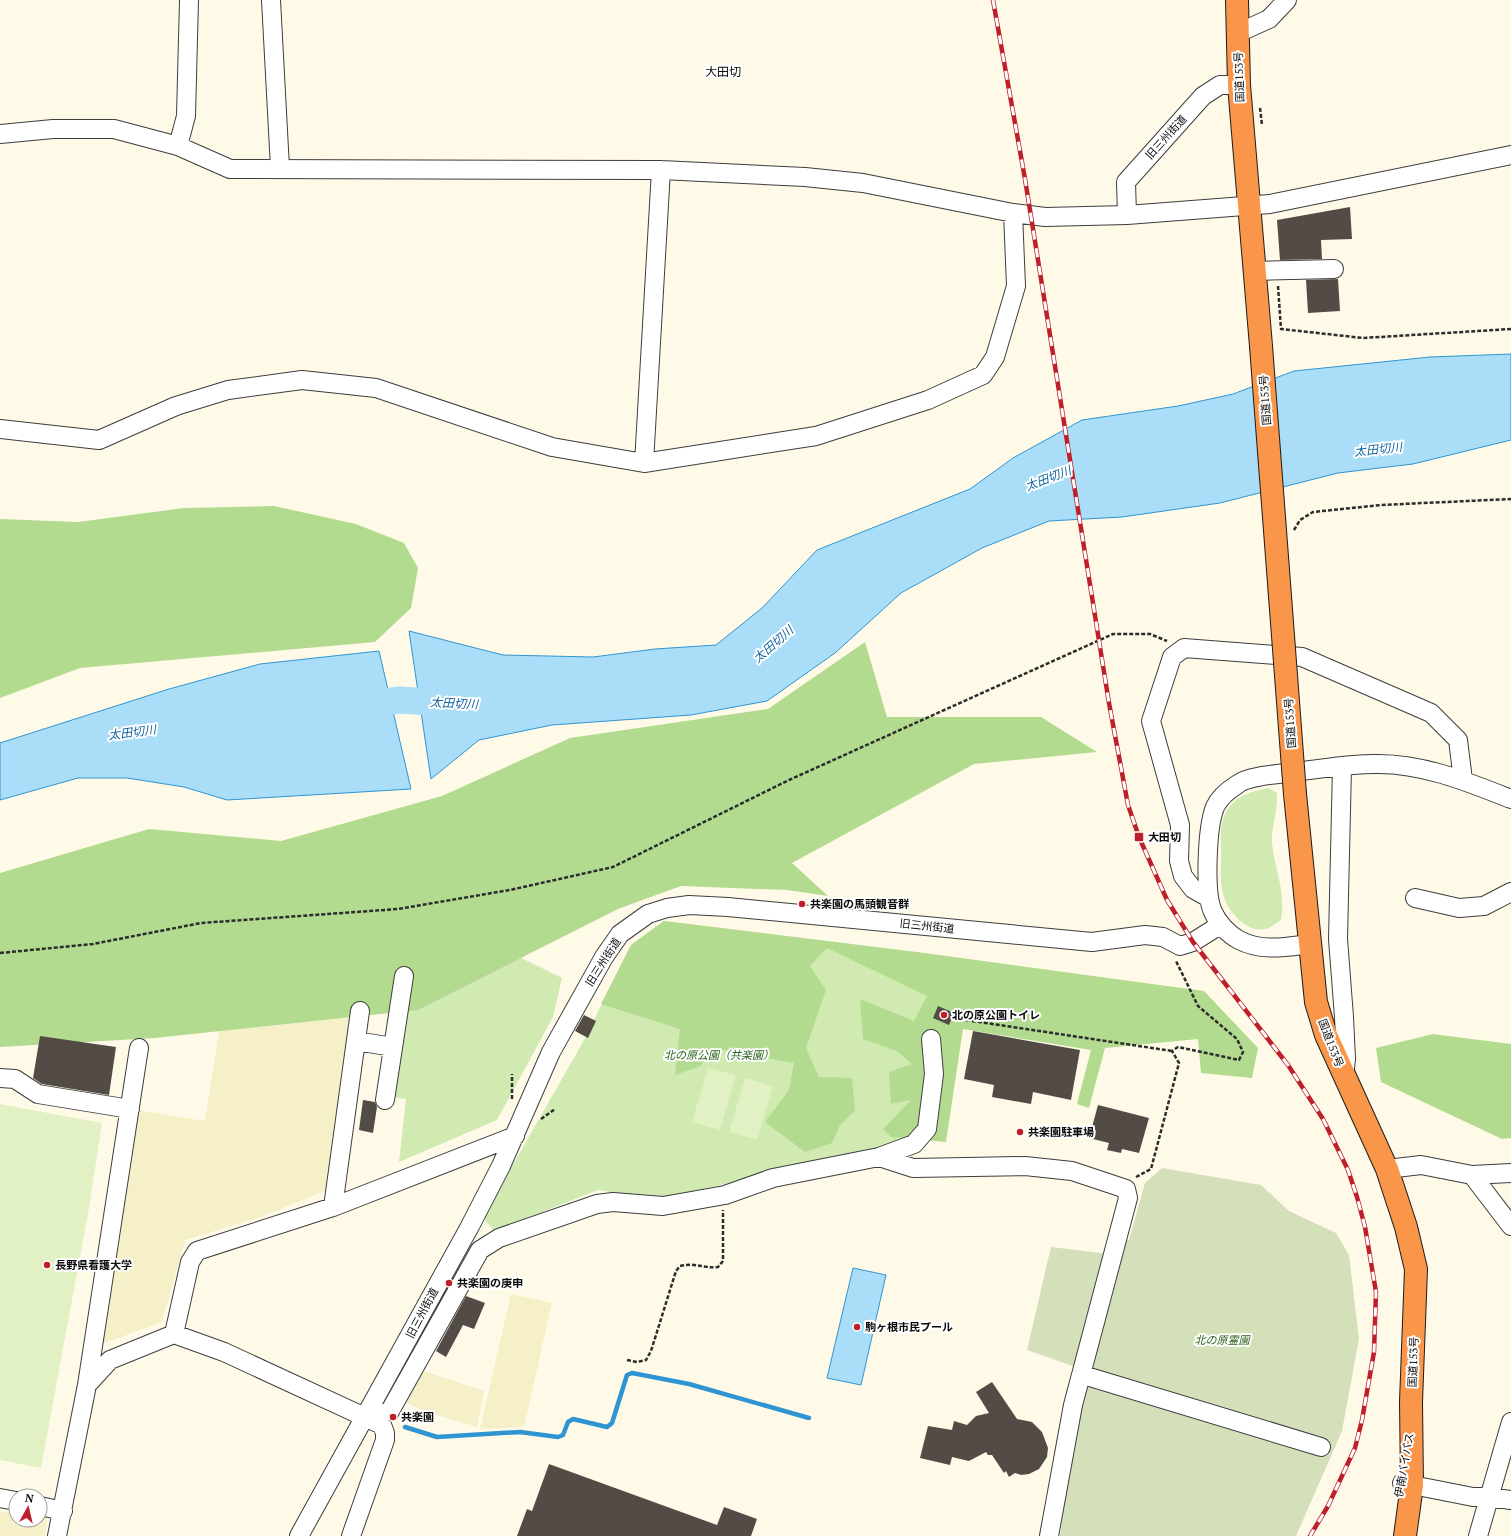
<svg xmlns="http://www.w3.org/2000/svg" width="1511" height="1536" viewBox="0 0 1511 1536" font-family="'PT Serif','Noto Sans JP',serif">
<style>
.farmland{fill:#f5f0c7}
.green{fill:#d0eab1}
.forest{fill:#b3db8f}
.cemetery{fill:#d4e0b9}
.pitch{fill:#e2f1c3}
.water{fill:#aaddf8;stroke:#2f95d2}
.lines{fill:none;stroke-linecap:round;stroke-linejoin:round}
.stream{stroke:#2f95d2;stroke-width:4.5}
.river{stroke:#aaddf8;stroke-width:27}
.building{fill:#534b46}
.minor-casing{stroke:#3d3d3d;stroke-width:20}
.highway-casing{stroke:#1b1b1b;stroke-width:24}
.path{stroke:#2c2c2c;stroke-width:2.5;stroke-dasharray:4 2;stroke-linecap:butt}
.minor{stroke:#fff;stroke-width:18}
.highway{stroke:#fa964a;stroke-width:22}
.rail-casing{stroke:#be1f2a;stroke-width:4.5}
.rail{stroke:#fff;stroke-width:3;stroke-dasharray:9;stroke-linecap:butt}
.highway-bridge-casing{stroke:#1b1b1b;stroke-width:24;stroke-linecap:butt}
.highway-bridge{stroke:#fa964a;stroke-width:22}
.poi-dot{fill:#be1f2a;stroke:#fff;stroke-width:1.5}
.labels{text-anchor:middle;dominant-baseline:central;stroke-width:4;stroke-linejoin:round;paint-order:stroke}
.street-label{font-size:11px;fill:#0a0a0a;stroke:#fff}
.poi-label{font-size:11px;font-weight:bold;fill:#0a0a0a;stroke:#fff;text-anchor:start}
.park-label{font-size:11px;font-style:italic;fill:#2b631a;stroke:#fff}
.neighbourhood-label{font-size:12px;fill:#0a0a0a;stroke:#fff}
.water-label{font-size:12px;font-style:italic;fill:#11649f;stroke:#fff}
</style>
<rect width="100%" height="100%" fill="#fffae7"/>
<!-- farmland -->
<path class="farmland" d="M355 1017 336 1137 325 1191 261 1217 185 1240 162 1322 102 1344 138 1110 205 1121 219 1031Z
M511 1294 552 1303 524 1427 480 1429Z
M421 1370 484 1391 477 1427 426 1412 403 1401Z
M0 1511 16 1513V1520H40V1517L47 1518 45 1536H0Z"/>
<!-- green -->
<path class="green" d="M1268 788 1277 793C1278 810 1271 829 1272 843 1275 872 1286 890 1281 920 1276 923 1271 928 1265 929 1245 933 1224 908 1222 889 1220 877 1221 864 1221 852 1221 836 1219 819 1230 806 1240 794 1255 791 1268 788Z
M664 921 932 954 942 1135 690 1192 654 1198 598 1190 494 1231 483 1217 583 1042 631 945Z
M499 947 562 978 553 1017 497 1120 399 1162 406 1099 388 1097 406 971Z"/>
<!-- forest -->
<path class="forest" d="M274 506 356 524 404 543 418 568 411 608 375 642 80 668 0 698V519L78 522 184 508Z
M865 642 887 717H1041L1097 752 974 764 792 863 828 896 787 890 681 886 618 909 418 1010 155 1038 0 1047V873L149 829 281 841 442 796 570 738 768 709Z
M664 921 932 954 1204 991 1258 1048 1252 1078 1201 1073 1198 1039 1105 1048 1089 1108 1077 1104 1091 1050 963 1029 946 1142 891 1137 883 1129 911 1100 891 1104 889 1072 912 1064 897 1051 863 1039 860 999 914 1021 927 996 827 948 810 966 826 990 806 1048 819 1077 852 1078 855 1110 840 1125 832 1143 805 1152 765 1122 789 1090 794 1063 711 1048 701 1066 675 1075 680 1029 601 1004 631 945Z
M1433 1034 1511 1044V1138L1502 1139 1381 1082 1376 1048Z"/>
<!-- cemetery -->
<path class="cemetery" d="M1162 1168 1261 1185 1289 1211 1336 1233 1349 1255 1359 1339 1342 1431 1296 1536H1060L1070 1462 1090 1372 1027 1350 1051 1247 1118 1255 1121 1240H1129L1145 1183Z"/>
<!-- pitch -->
<path class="pitch" d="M708 1068 736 1075 720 1130 692 1122Z
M745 1078 773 1086 757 1140 729 1132Z
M0 1104 102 1123 89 1208 41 1468 0 1460Z"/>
<!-- water -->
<path class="water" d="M1511 354V440L1413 464 1338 473 1220 503 1122 517 1049 521 982 548 901 593 835 653 767 701 691 715 552 725 479 740 431 779 409 631 503 655 593 657 655 649 716 645 762 608 817 550 970 489 1013 458 1082 420 1178 406 1233 394 1294 371 1430 357Z
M379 651 411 789 227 800 184 787 127 778H78L0 800V743L169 689 260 664Z
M853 1268 886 1275 861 1385 827 1378Z"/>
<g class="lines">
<!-- stream -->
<path class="stream" d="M405 1427 437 1437 520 1432 558 1437 563 1435 568 1422 573 1419 607 1427 612 1423 627 1375 632 1373 689 1384 809 1418"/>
<!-- river -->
<path class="river" d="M354 706 400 700 457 704"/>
</g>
<!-- building -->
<path class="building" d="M1350 207 1352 239 1321 240 1322 259 1280 260 1277 220Z
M1338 279 1340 311 1308 313 1306 280Z
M938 1006 954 1013 949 1025 933 1018Z
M584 1015 596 1021 588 1038 575 1031Z
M973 1031 1080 1050 1071 1100 1033 1092 1031 1104 992 1097 994 1085 964 1079Z
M40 1036 116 1047 109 1095 42 1084 33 1078Z
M363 1100 375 1102 377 1107 373 1133 359 1130Z
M1098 1105 1149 1118 1139 1153 1122 1149 1121 1153 1107 1150 1109 1143 1089 1138Z
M466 1296 485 1303 474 1329 463 1325 446 1357 436 1351Z
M992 1382 1017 1419 1032 1422 1042 1432 1048 1448 1047 1457 1039 1469 1029 1474 1021 1475 1015 1473 1009 1477 1006 1471 1004 1473 992 1455H988L986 1452 969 1461 952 1457 950 1465 920 1458 928 1426 952 1430 954 1421 967 1425 976 1416 989 1413 976 1392Z
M549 1464 717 1525 724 1507 757 1519 751 1536H517L527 1509 532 1511Z"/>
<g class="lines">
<defs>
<path id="minor" d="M271 0 280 168
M1238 33 1269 19 1287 0
M0 134 53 129H114L178 146 230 169 661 170 805 177 863 183 1013 213 1045 217 1127 215 1270 204 1511 155
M178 146 186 116 189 0
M1127 215 1126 182 1203 96 1220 85H1239
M1254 271 1334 269
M0 429 99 440 176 406 228 390 302 380 376 388 552 447 644 463 816 436 928 400 983 375 995 357 1016 286 1013 213
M644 463 661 170
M1342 767 1338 939 1344 1017 1346 1059 1344 1076
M1209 898 1193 889 1183 876 1179 861 1180 825 1151 721 1172 657 1184 648 1302 657 1431 713 1458 740 1463 780
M1415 898 1459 908 1484 906 1511 892
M1310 944C1286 947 1262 952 1239 940 1228 934 1218 923 1213 912 1204 893 1207 827 1215 807 1219 798 1230 789 1238 784 1248 776 1280 774 1294 772 1320 769 1348 764 1375 764 1422 763 1468 782 1511 799
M356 1041 393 1047
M0 1078 15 1079 38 1094 130 1109
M385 1100 404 976
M879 1157 914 1144 927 1129 934 1074 931 1039
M1387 1169 1421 1165 1472 1175 1511 1173
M1472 1175 1511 1226
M333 1207 360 1011
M174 1334 190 1262 197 1251 333 1207 515 1136
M1083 1375 1321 1447
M87 1385 139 1048
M366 1417 390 1411 480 1250 499 1238 597 1204 613 1202 663 1206 725 1195 773 1178 879 1157 913 1168 1025 1166 1072 1171 1126 1189 1128 1198 1073 1405 1049 1536
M1402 1483 1473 1497H1489L1511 1500
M0 1498 16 1501
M40 1506 63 1511
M57 1536 87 1385 110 1360 174 1334 224 1352 382 1425 385 1433V1440L351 1536
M299 1536 469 1228 501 1166 551 1052 604 957 620 934 648 914 667 908 689 905 728 907 1092 942 1145 935 1163 937 1180 946 1193 942 1220 925
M1478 1536 1511 1422"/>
<path id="highway" d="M1237 0 1239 85 1261 346
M1295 794 1316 1002 1326 1035 1387 1169 1406 1227 1416 1269 1411 1402 1412 1485 1405 1536"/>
</defs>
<!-- minor casing -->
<use href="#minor" class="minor-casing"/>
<!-- highway casing -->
<use href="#highway" class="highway-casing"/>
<!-- path -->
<path class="path" d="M1260 108 1262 125
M1278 286 1281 329 1363 338 1511 329
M1294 530 1300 520 1313 512 1381 505 1511 499
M0 953 93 944 201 923 398 909 510 890 613 867 789 780 1113 634H1150L1167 641
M966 1020 1172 1051
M512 1099V1074
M541 1119 555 1109
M1136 1177 1151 1169 1179 1063 1172 1051 1178 1047 1239 1060 1243 1052 1237 1039 1198 1006 1176 961
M627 1360 637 1362 646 1360 651 1351 676 1271 680 1266C697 1262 703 1269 718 1267L723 1261V1210"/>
<!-- minor -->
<use href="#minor" class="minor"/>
<!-- highway -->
<use href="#highway" class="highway"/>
<defs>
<path id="rail" d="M993 0 1025 179 1109 703 1128 805 1139 837 1167 900 1193 942 1288 1065 1323 1119 1348 1170 1357 1197 1365 1227 1376 1292 1374 1352 1362 1420 1355 1448 1328 1506 1310 1536"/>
</defs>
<!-- rail casing -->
<use href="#rail" class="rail-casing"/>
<!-- rail -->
<use href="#rail" class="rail"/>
<defs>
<path id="highway-bridge" d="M1261 346 1295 794"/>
</defs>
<!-- highway-bridge casing -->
<use href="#highway-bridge" class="highway-bridge-casing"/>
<!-- highway-bridge -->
<use href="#highway-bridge" class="highway-bridge"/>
</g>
<!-- markers -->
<g class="poi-dot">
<rect x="1134" y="832" width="10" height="10" rx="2"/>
<circle cx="802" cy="904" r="4"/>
<circle cx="944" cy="1015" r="4"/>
<circle cx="1020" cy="1132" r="4"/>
<circle cx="47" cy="1265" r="4"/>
<circle cx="449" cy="1283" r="4"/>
<circle cx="857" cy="1327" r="4"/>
<circle cx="393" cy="1417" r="4"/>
</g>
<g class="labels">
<!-- street labels -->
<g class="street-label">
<text transform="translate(1239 77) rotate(-92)">国道153号</text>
<text transform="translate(1166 137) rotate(-48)">旧三州街道</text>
<text transform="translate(1265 400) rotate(-94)">国道153号</text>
<text transform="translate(1290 723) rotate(-94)">国道153号</text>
<text transform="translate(927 926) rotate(6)">旧三州街道</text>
<text transform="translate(603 962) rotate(-57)">旧三州街道</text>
<text transform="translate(1331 1043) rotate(69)">国道153号</text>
<text transform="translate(422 1313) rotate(-62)">旧三州街道</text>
<text transform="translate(1413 1362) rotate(-88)">国道153号</text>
<text transform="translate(1404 1465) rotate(-80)">伊南バイパス</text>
</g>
<!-- poi labels -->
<g class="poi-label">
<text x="1148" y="837">大田切</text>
<text x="810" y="904">共楽園の馬頭観音群</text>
<text x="952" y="1015">北の原公園トイレ</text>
<text x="1028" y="1132">共楽園駐車場</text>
<text x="55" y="1265">長野県看護大学</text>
<text x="457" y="1283">共楽園の庚申</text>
<text x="865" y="1327">駒ヶ根市民プール</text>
<text x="401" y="1417">共楽園</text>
</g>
<!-- park labels -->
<g class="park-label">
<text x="719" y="1055">北の原公園（共楽園）</text>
<text x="1222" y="1340">北の原霊園</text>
</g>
<!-- neighbourhood labels -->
<g class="neighbourhood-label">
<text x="723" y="71">大田切</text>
</g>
<!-- water labels -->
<g class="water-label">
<text transform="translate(1378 449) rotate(-6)">太田切川</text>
<text transform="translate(1048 478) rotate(-21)">太田切川</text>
<text transform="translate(773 644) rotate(-41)">太田切川</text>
<text transform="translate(454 703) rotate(3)">太田切川</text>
<text transform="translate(132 732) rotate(-7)">太田切川</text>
</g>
</g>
<!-- north arrow -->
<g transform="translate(28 1508) rotate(8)"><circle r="19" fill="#ffffff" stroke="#9d9d9d"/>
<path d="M0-3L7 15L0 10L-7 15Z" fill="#be1f2a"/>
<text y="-6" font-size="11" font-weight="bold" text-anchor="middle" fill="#0a0a0a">N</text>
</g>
</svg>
